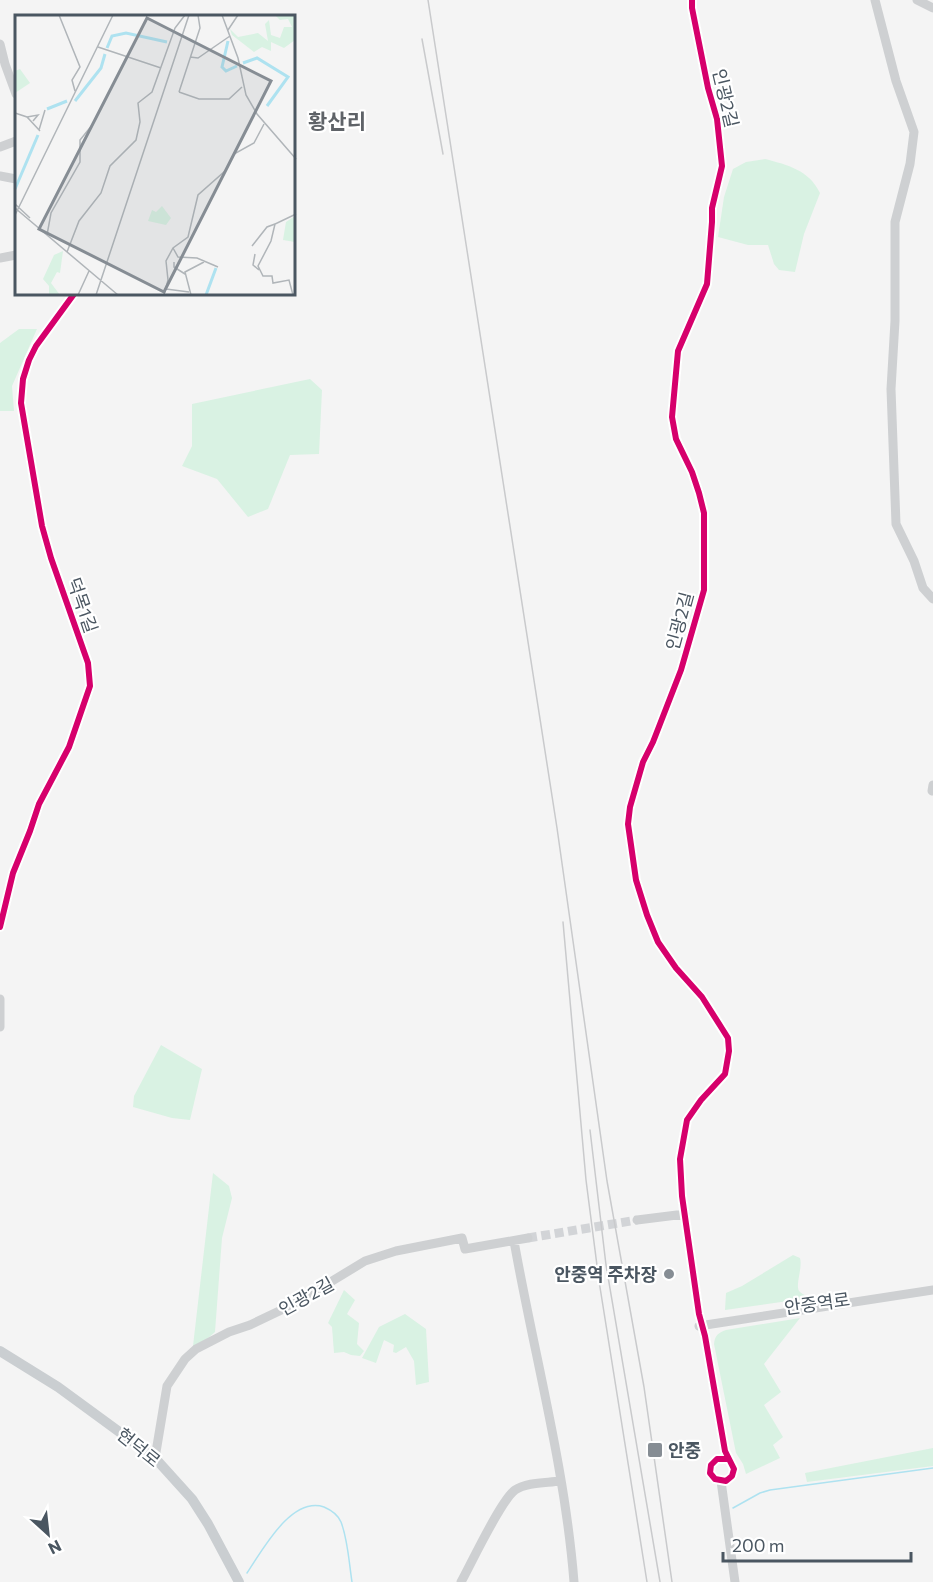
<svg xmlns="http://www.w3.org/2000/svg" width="933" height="1582" viewBox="0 0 933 1582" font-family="Commissioner,'Noto Sans KR',sans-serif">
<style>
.green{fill:#d9f2e3}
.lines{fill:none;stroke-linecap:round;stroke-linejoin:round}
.stream{stroke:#aee2f0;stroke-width:1.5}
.minor-tunnel{stroke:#d2d4d7;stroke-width:9;stroke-dasharray:9 4.5;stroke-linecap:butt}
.minor{stroke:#ced0d2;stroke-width:9}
.major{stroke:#caced1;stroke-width:10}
.rail{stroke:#c9cacc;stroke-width:1.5}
.cycleway-casing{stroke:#fff;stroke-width:10}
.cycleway{stroke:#d6006c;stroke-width:6}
.poi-dot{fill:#868d94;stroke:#fff;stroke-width:2}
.labels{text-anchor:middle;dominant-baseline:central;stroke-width:4.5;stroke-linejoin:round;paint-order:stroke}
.street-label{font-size:18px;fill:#4a5661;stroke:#fff}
.poi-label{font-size:18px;font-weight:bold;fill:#4a5661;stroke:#fff;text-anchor:end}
.quarter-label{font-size:21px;font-weight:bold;fill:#5f6368;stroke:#fff}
.inset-river{fill:none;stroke:#aee2f0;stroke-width:3}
.inset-road{fill:none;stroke:#b0b5b9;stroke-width:1.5}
.view{fill:#868d94;fill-opacity:0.15;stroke:#868d94;stroke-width:3}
.inset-edge{fill:none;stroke:#4a5661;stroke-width:3}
</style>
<rect width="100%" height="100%" fill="#f4f4f4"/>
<!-- green -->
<path class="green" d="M765 159C788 165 809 170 820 193L804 234 795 272 779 270 774 264 768 245H748L718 237 724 197 733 169 746 162Z
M19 329H37L12 386 14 411H0V343Z
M310 379 322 390 319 454 290 455 268 509 248 517 217 479 182 466 192 446V404Z
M161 1045 202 1069 190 1120 172 1118 133 1107 134 1096Z
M213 1173 229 1186 232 1198 222 1238 215 1332 207 1339 193 1346Z
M793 1255 800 1258C803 1269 794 1287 800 1292 803 1295 806 1295 809 1298L725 1310 726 1293 742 1286Z
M344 1290 355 1300 347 1314 359 1323 357 1344 364 1351 360 1356 351 1355 344 1352 334 1353 332 1327 328 1323Z
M405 1314 426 1329 429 1382 416 1385 414 1361 406 1347 396 1353 393 1352 394 1345 384 1340 376 1363 362 1358 379 1327Z
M800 1318 764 1364 781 1392 764 1405 783 1437 773 1445 780 1458 746 1474 743 1464 736 1453 714 1344C715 1335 718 1333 726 1330Z
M933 1448V1466L807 1482 805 1473Z"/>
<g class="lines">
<!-- stream -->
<path class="stream" d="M733 1508 760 1493 770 1490 933 1468
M247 1573C262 1551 291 1496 324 1507 331 1510 338 1515 341 1522 348 1540 349 1563 352 1582"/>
<!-- minor-tunnel -->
<path class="minor-tunnel" d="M528 1238 637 1220"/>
<!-- minor -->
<path class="minor" d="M692 0V8L708 88 717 119 722 166 712 208V222L707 284 678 351 672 417 676 439 692 472 699 493 704 513V590L681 670 653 742 643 762 630 807 628 824 636 880 647 915 658 942 676 968 702 997 728 1038 729 1051 725 1074 701 1100 687 1120 680 1159 682 1196 699 1314 705 1336 725 1451 734 1469 732 1476 726 1481 715 1479 710 1473 711 1465 717 1459H728
M875 0 896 81 914 132 910 164 895 222V321L891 389 896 524 914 561 923 588 933 599
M917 0 933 8
M0 44 5 64 16 94
M0 147 16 141
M0 176 16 179
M0 258 16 255
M932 791 933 785
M0 927 13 873 30 831 39 804 69 747 90 686 88 663 51 558 42 526 21 403 23 379 29 360 36 346 74 294
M0 999V1027
M637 1220 685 1214
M514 1241C534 1354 565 1467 574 1582
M699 1326 933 1290
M155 1458 167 1386 185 1359 196 1349 229 1332 250 1325 296 1303 365 1261 396 1251 462 1238 465 1249 528 1238
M721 1481 735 1582
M461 1582C471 1564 501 1500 515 1490 527 1482 546 1483 560 1481"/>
<!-- major -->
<path class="major" d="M0 1351 58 1387 155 1458 192 1499 208 1524 239 1582"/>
<!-- rail -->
<path class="rail" d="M428 0 557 828 607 1181 644 1387 672 1582
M422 39 443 154
M563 922 586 1180 599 1281 647 1582
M590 1130 606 1265 660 1582"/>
<defs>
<path id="cycleway" d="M692 0V8L708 88 717 119 722 166 712 208V222L707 284 678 351 672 417 676 439 692 472 699 493 704 513V590L681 670 653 742 643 762 630 807 628 824 636 880 647 915 658 942 676 968 702 997 728 1038 729 1051 725 1074 701 1100 687 1120 680 1159 682 1196 699 1314 705 1336 725 1451 734 1469 732 1476 726 1481 715 1479 710 1473 711 1465 717 1459H728
M0 927 13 873 30 831 39 804 69 747 90 686 88 663 51 558 42 526 21 403 23 379 29 360 36 346 74 294"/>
</defs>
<!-- cycleway casing -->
<use href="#cycleway" class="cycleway-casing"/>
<!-- cycleway -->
<use href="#cycleway" class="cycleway"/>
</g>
<!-- markers -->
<g class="poi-dot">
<circle cx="669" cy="1274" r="6"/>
<rect x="647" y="1442" width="16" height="16" rx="3"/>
</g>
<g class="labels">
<!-- street labels -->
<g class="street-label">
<text transform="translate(726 98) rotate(77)">인광2길</text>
<text transform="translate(83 605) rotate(71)">덕목1길</text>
<text transform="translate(679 621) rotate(-75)">인광2길</text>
<text transform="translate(306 1296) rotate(-29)">인광2길</text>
<text transform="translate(817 1303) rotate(-8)">안중역로</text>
<text transform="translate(139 1447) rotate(39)">현덕로</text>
</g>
<!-- poi labels -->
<g class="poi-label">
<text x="657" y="1274">안중역 주차장</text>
<text x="668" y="1450" text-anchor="start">안중</text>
</g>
<!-- quarter labels -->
<g class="quarter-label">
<text x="337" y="120">황산리</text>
</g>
</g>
<!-- overview -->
<g transform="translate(15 15)">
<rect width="280" height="280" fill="#f4f4f4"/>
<path d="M260 0H280V25L269 33 256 27V36L247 32 239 37 217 20 215 14 223 22 243 18 253 26 250 9 254 5 256 20 265 23 269 12H277L273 4 265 5ZM5 54 15 68 0 78V56ZM147 191 156 203 151 210 133 206 137 195 141 197ZM280 201V227L268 225 271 207ZM48 236 45 258 42 257 36 268 45 280H34V271L28 264 39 240Z" fill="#d9f2e3"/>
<path class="inset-river" d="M213 26 207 52 211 56 222 51M92 33 97 21 111 18 152 27M228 48 242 43 273 62 252 91M60 86 86 53 90 39M32 94 52 86M0 174 23 120M191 280 201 253"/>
<path class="inset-road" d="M44 0 65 52 57 65 60 76M207 0 223 43 231 80 242 99 281 144M213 15 223 0M83 32 146 53M175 42 183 43 215 21M164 77 185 13 183 0M164 77 184 84H214L227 72M0 98 12 102 25 116M12 102 23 100 18 106M24 115 30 95M0 189 15 203M0 193 103 280M0 200 98 0M32 220 36 198 65 147V125L78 109M237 231 252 212 260 209M158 233 163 242 182 243 203 252M52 237 64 206 86 178 95 151 121 125 125 107 123 88 137 77 160 13 170 0M240 239 238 250 244 255M159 247V252L170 259M151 274 174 277M63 280 74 256M81 280 174 0M149 280 153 265 151 246 158 233 173 222 183 180 210 156 219 139 239 128 249 109M176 280 170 257 189 247M278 280 274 265 258 268 257 261H248L243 251 256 226 260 209 281 199"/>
<path class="view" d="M132 3 256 66 149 277 24 214Z"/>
<rect width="280" height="280" class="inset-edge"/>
</g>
<!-- north arrow -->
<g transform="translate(48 1534) rotate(153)" stroke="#ffffff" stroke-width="4.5" paint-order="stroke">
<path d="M0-4.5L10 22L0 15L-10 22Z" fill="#4a5661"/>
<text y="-9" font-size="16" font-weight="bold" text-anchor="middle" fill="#4a5661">N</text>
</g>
<!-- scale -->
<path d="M723 1552v9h188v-9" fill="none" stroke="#4a5661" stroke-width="3"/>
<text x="732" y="1552" font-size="18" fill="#4a5661" stroke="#ffffff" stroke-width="4.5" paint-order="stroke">200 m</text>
</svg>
